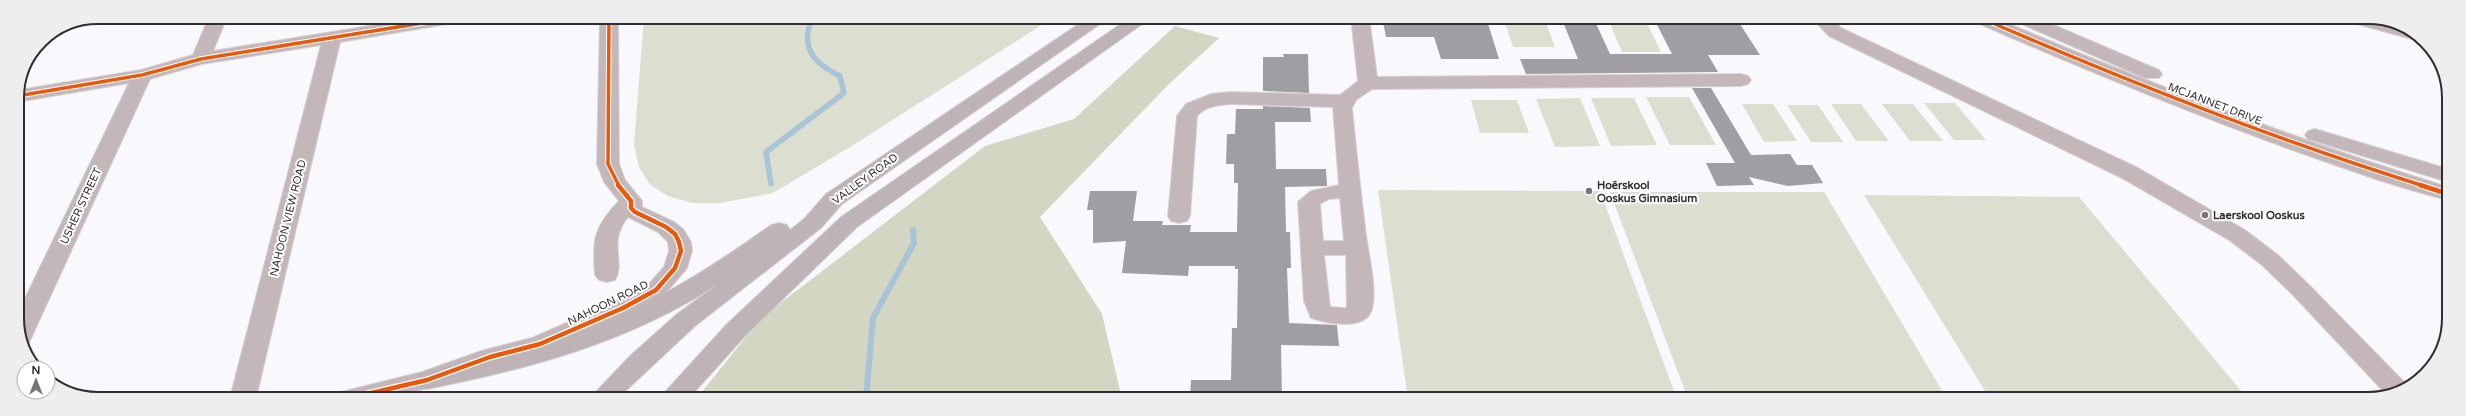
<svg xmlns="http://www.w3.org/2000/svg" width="2466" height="416" viewBox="0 0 2466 416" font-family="'Varela Round',sans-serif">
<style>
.green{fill:#dcdfcf}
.forest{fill:#d2d6c2}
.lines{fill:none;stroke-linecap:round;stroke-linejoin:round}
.stream-far1{stroke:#a9c4d6;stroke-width:5.5}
.stream{stroke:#a9c4d6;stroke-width:6}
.building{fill:#9f9ea2}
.minor-casing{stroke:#d5d4d7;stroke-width:2}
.highway-casing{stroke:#d5d4d7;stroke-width:2}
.minor{fill:#c3b7ba;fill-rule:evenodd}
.highway{fill:#beb3b6;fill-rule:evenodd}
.cycleway-far1-casing{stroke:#fff;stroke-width:5.5}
.cycleway-casing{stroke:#fff;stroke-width:7}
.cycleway-far1{stroke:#e8590c;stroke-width:3.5}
.cycleway{stroke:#e8590c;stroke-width:4.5}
.poi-dot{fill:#767479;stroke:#fff;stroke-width:1.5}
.labels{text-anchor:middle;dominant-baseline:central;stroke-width:4;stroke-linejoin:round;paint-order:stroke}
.street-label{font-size:11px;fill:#2f2d32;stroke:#fff}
.poi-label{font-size:11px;font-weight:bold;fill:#2f2d32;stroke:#fff;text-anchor:start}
.rim{fill:none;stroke:#2f2d32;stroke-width:2}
</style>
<rect width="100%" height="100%" fill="#f9f8fc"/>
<!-- green -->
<path class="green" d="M644 17H1054L850 147 773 193 720 203H692L668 196 650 185 639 167 634 145Z
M1503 17H1544L1555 47H1513Z
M1607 17H1644L1661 52H1622Z
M1646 97H1689L1716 145H1670Z
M1580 98 1600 146 1555 147 1536 99Z
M1591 98H1634L1657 145 1611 146Z
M1471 100H1517L1529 133H1480Z
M1924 103H1955L1986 140H1954Z
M1742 104H1773L1797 141 1764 142Z
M1831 104H1861L1889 141H1856Z
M1882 104H1913L1943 141H1910Z
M1787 105H1818L1843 142H1811Z
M1378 190 1600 191 1677 399H1408Z
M1610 192H1824L1947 399H1688Z
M1864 195 2079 197 2248 399H1990Z"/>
<!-- forest -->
<path class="forest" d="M1175 26 1219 38 1168 85 1040 217 1102 314 1122 399 697 398 761 318 985 146 1074 119Z"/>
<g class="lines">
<!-- stream-far1 -->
<path class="stream-far1" d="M771 184 766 152 844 93 840 76C813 63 800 48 812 17"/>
<!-- stream -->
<path class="stream" d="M866 399 873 318 914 243 913 230"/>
</g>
<!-- building -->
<path class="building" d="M1382 17H1486L1499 59H1441L1434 37H1386Z
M1561 17H1593L1610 54H1672L1653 17 1736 18 1760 55H1708L1718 72 1526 74 1520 59H1578Z
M1283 54H1308L1309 93 1263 91V57H1284Z
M1692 88H1711L1751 155 1790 154 1797 165H1812L1823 183 1788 186 1749 177 1754 185 1717 186 1706 163H1735Z
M1263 106 1310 108 1311 122H1275L1276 169H1326L1327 186 1285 187 1286 232H1290L1291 268H1287L1289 323 1337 325 1339 346 1281 345 1282 399H1190L1191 380H1231L1232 328H1237L1238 269H1235V266H1189L1188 276 1122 273 1126 241 1093 243V210H1087L1090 191H1137L1133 221H1163L1162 225H1191L1190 232H1237L1238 183H1234V164H1226L1227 134H1235L1236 109H1263Z"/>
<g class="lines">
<defs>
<path id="minor" d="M209 17H227L213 51 425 17H468L465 21 459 22 340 42 256 398H230L321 45 202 64 150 79 32 336 29 342 24 343 19 334 18 313 129 83 17 102 19 90 141 70 193 55Z
M600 17H618L619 164 625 180 642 201V207L674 222 683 229 691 242 692 251 687 268 664 295 632 314 549 350 498 364 436 386 387 398H337L341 392 422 372 481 351 532 338 614 302 648 285 664 267 669 251 668 242 658 232 628 217C607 242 626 263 615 280L607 282 599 280 595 275C592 240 594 227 619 201L604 182 597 164Z
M1351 17H1369L1377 77 1741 74 1748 76 1751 80 1748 84 1741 86 1372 89 1356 100 1352 108C1356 151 1361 193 1366 236 1369 255 1378 295 1371 312 1362 331 1326 323 1311 318L1304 301 1298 202 1311 191 1339 185 1333 107 1231 104C1219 105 1205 106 1197 116L1190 216 1187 221 1179 223 1171 221 1168 216 1177 116 1186 104 1211 94 1231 92 1340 95 1358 81ZM1340 198 1344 241H1323L1320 204 1329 199ZM1324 255H1346L1347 307 1345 308 1330 307Z
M1812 18H1831L1841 28 2138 168 2245 230 2278 255 2309 285 2409 387 2399 393 2387 395 2293 295 2262 265 2229 240 2122 178 1829 36Z
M1972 18H1995C2144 81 2293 139 2448 187V200C2397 188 2347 169 2298 152 2189 113 2081 68 1975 22Z
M2014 18H2037L2159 70 2162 74 2159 78H2145L2017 22Z
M2347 18H2375L2421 37 2414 39 2408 38 2350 22Z
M2315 129 2448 169V182L2308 139 2305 135 2308 131Z"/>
<path id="highway" d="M1089 17H1110L842 204 821 228 695 326 618 398H590L630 356 677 314 718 284C630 342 529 369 427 389L418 386 414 380 418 374C461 362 505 357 547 343 632 317 700 276 771 225L779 223 787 225 790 230 805 218 826 194Z
M1131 17H1152L857 227 745 336 689 398H661L665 392 727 324 841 217Z"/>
</defs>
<!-- minor casing -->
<use href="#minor" class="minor-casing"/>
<!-- highway casing -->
<use href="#highway" class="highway-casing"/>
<!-- minor -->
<use href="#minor" class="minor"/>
<!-- highway -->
<use href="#highway" class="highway"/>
<defs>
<path id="cycleway-far1" d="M609 17 608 164 619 186
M1981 18C2126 81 2273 139 2424 186
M17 96 142 75 201 59 459 17"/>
<path id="cycleway" d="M2420 185 2448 194
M350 398 427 380 490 357 540 344 623 308 656 290 675 268 681 251 679 242 675 234 666 227 635 212 631 208V201L618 185"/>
</defs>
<!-- cycleway-far1 casing -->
<use href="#cycleway-far1" class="cycleway-far1-casing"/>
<!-- cycleway casing -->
<use href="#cycleway" class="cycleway-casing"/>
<!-- cycleway-far1 -->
<use href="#cycleway-far1" class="cycleway-far1"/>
<!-- cycleway -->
<use href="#cycleway" class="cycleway"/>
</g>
<!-- markers -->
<g class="poi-dot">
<circle cx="1589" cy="191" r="4"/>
<circle cx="2205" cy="215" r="4"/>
</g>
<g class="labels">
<!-- street labels -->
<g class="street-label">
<text transform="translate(2215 104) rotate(21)">MCJANNET DRIVE</text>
<text transform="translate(865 179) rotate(-36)">VALLEY ROAD</text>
<text transform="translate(81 206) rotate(-65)">USHER STREET</text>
<text transform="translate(288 218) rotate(-76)">NAHOON VIEW ROAD</text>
<text transform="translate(608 303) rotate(-26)">NAHOON ROAD</text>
</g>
<!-- poi labels -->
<g class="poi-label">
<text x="1597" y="185">Hoërskool<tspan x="1597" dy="13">Ooskus Gimnasium</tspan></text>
<text x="2213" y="215">Laerskool Ooskus</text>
</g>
</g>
<!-- crop -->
<path d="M0 0H2466V416H0ZM98 24H2368A74 74 0 0 1 2442 98V318A74 74 0 0 1 2368 392H98A74 74 0 0 1 24 318V98A74 74 0 0 1 98 24Z" fill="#eeeeef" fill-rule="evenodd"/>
<path class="rim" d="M98 24H2368A74 74 0 0 1 2442 98V318A74 74 0 0 1 2368 392H98A74 74 0 0 1 24 318V98A74 74 0 0 1 98 24Z"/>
<!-- north arrow -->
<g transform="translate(36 380)"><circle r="19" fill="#ffffff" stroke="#acabad"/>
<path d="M0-3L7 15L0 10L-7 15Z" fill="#767479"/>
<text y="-6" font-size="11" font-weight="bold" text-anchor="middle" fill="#2f2d32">N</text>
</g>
</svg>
